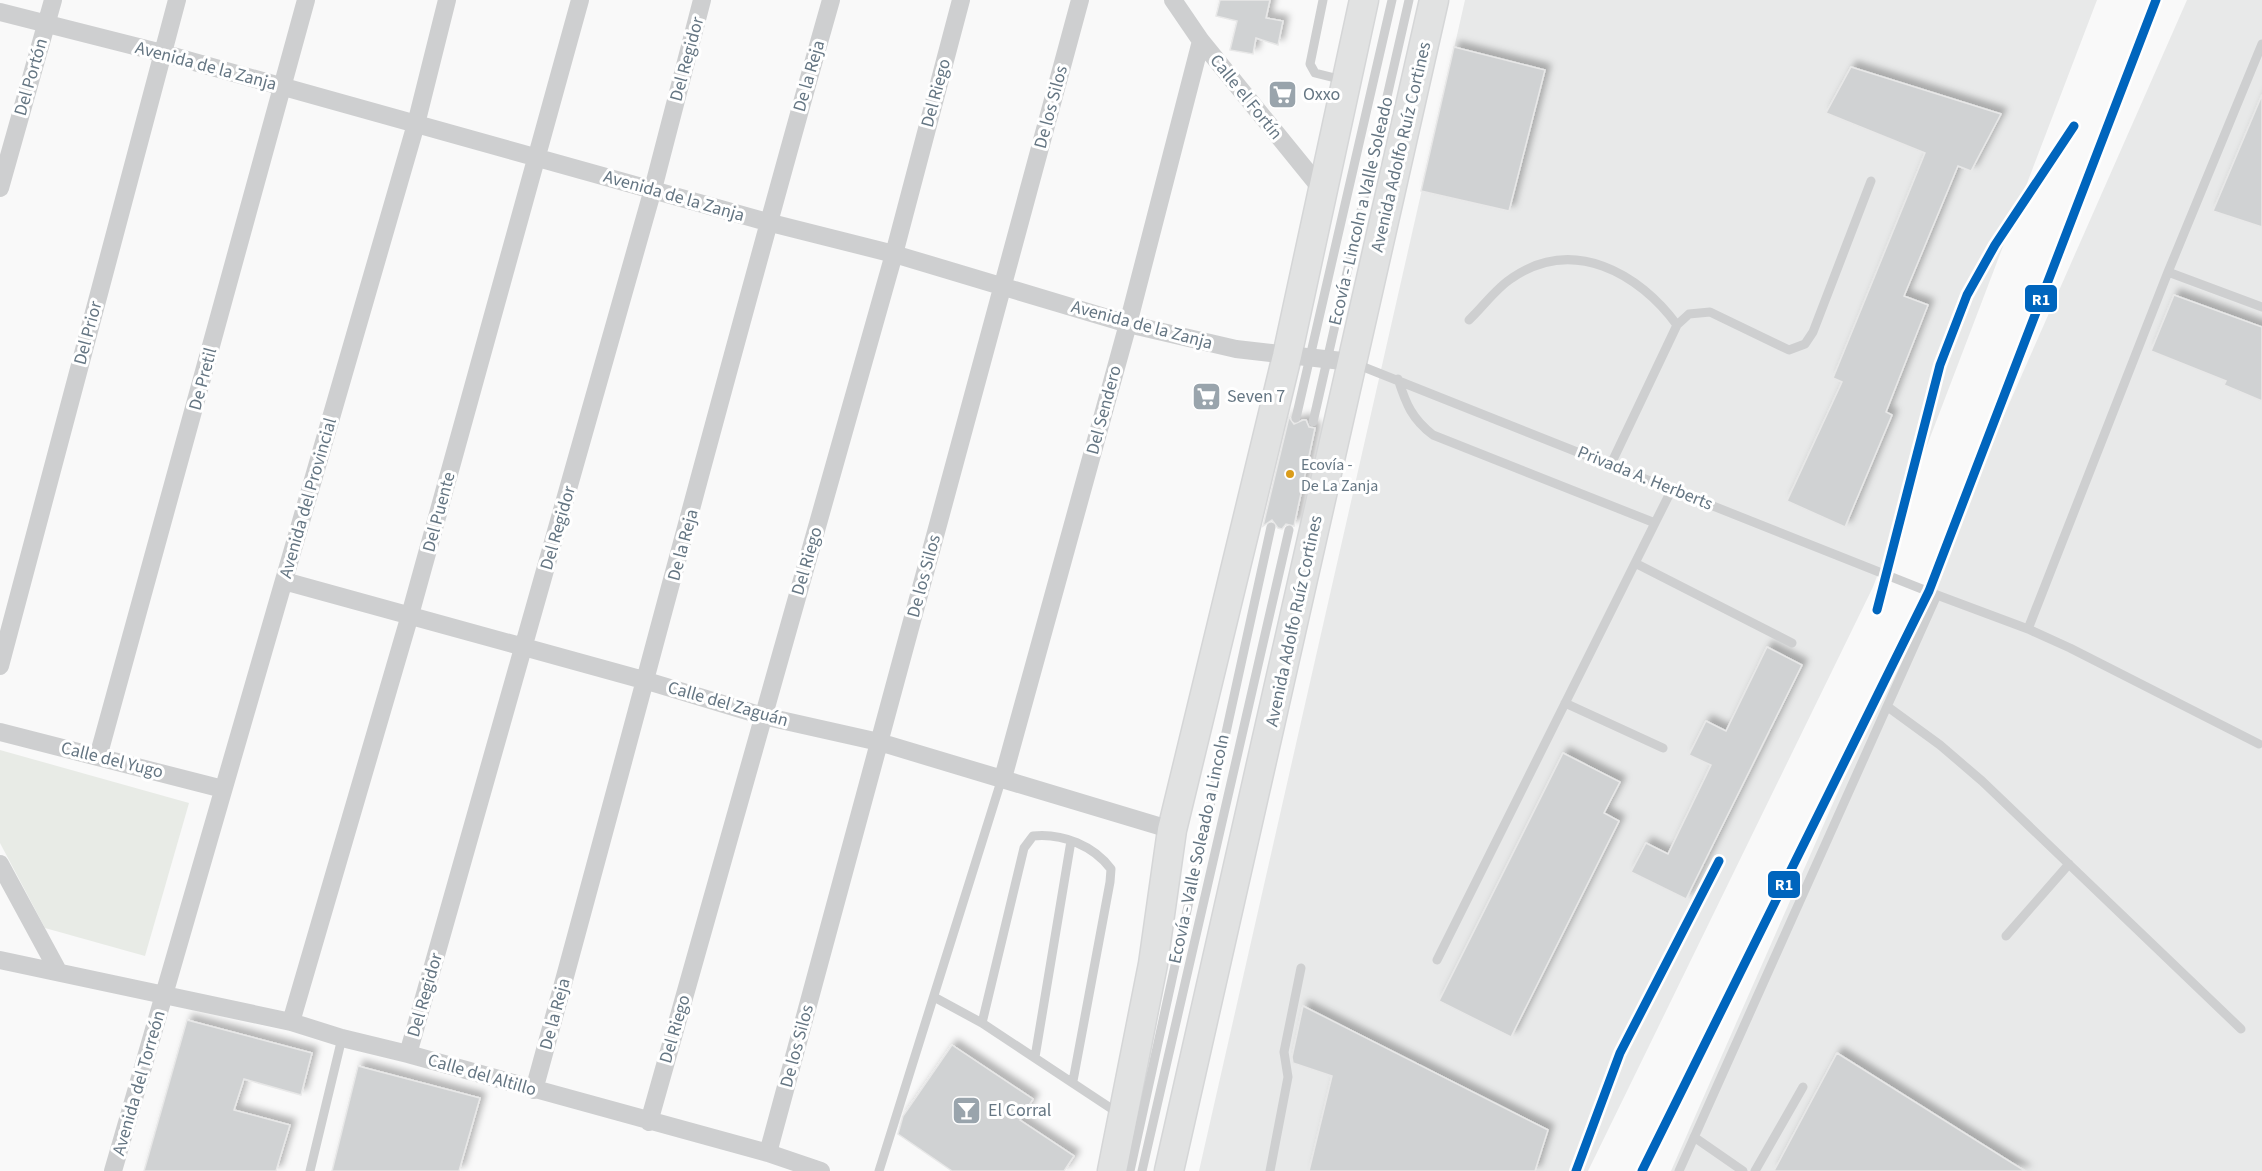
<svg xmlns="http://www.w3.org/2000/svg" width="2262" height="1171" viewBox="0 0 2262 1171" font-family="'Source Sans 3',sans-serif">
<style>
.built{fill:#e8e9e9}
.green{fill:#e8ebe6}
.building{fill:#d0d2d3;stroke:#e8e8e8;stroke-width:1.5;filter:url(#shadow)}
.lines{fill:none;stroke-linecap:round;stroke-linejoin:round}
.primary-casing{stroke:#d5d6d7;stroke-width:31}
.service{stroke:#cecfd0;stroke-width:9}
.minor{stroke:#cecfd0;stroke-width:18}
.primary{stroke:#e1e2e2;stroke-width:28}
.rail-1-casing{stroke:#fff;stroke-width:14}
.rail-1{stroke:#0065bd;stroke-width:9}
.bus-dot{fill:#da9c1a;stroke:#fff;stroke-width:2}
.labels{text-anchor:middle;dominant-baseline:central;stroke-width:6;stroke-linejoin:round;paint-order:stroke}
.bus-label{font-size:16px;fill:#657683;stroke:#fff;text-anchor:start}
.street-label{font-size:18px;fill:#657683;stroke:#fff}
.poi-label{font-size:18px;fill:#657683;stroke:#fff;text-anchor:start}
.line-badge{stroke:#fff;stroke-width:2}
.badge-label{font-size:16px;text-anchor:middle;font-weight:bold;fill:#fff}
</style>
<defs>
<filter id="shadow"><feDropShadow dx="5.5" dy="-5.5" stdDeviation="3" flood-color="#0004"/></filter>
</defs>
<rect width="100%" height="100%" fill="#f9f9f9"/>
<!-- built -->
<path class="built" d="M1465 0H2097L1873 587 1588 1171H1199Z
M2187 0H2262V1171H1671Z"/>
<!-- green -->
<path class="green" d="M0 750 189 803 145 956 45 928 0 843Z"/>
<!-- building -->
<path class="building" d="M1220 0H1270L1266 18 1283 21 1278 45 1256 38 1253 54 1230 50 1237 21 1216 16Z
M1454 47 1545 70 1509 211 1421 191Z
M1851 67 2001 114 1971 171 1958 166 1904 296 1928 305 1886 412 1892 415 1845 527 1787 501 1842 382 1833 378 1925 153 1826 113Z
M2262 95V227L2213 211Z
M2174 295 2262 327V401L2224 385 2226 381 2151 351Z
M1289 417 1294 424 1303 420H1306L1309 427 1315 428 1294 526 1286 524 1282 529 1278 528 1272 520 1263 526Z
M1767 647 1802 665 1686 899 1631 872 1646 843 1668 854 1711 765 1689 755 1706 721 1726 731Z
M1563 753 1620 782 1604 813 1619 821 1511 1037 1439 1001Z
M1303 1006 1548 1130 1535 1171H1309L1332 1076 1293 1063 1292 1057Z
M187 1020 312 1053 301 1095 244 1079 234 1110 290 1125 276 1171H144Z
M952 1045 1033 1099 1020 1120 1074 1156 1064 1171H952L898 1134 903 1116Z
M1837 1053 2025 1171H1774Z
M358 1066 480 1098 459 1171H332Z"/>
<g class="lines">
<defs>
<path id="primary" d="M1112 1171 1153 964 1172 830 1287 356 1364 0
M1169 1171C1260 781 1345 390 1434 0"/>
</defs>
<!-- primary casing -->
<use href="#primary" class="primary-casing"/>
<!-- service -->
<path class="service" d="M1323 0 1310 64 1315 73 1343 80
M2168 272 2262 307
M1469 320C1483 307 1496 288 1512 278 1573 236 1639 273 1677 325
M1356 364 1937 595 2028 629 2070 648 2259 744
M1398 379C1406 404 1412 419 1433 435L1655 523 1437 960
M1296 418 1392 0
M1313 422 1409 0
M1611 464 1677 325 1689 314 1710 312 1789 350 1805 344 1813 332 1871 181
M1655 523 1672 489
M1635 563 1792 643
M2028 629 2168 272 2262 44
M1565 703 1663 748
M1888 707 1940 745 1982 781 2241 1029
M2006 936 2069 864
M934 997 982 1023 1118 1113
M982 1023 1024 848 1033 836C1063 833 1094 846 1111 869L1110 882 1073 1081
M1035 1057 1071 841
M1694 1137 1743 1171
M310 1171 342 1038
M879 1171 1002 778
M1130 1171 1271 527
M1142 1171 1289 530
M1270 1171 1288 1077 1284 1052 1301 968
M1679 1171 1937 595
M1755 1171 1803 1087"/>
<!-- minor -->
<path class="minor" d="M1173 0 1201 41 1323 191
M0 12 162 53 767 222 894 254 1128 324 1236 349 1351 362
M0 188 53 0
M284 581 647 681 763 716 879 742 1172 830
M0 666 177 0
M0 732 223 789
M98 757 306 0
M1003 778 1128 324 1201 41
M0 864 58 971
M0 960 291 1022 342 1038 408 1054 768 1153 821 1171
M291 1022 410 615 580 0
M408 1054 653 189 702 0
M534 1090C634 727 728 362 831 0
M649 1122 894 254 961 0
M768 1153 1080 0
M113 1171 416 124 447 0"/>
<!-- primary -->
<use href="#primary" class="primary"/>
<defs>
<path id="rail-1" d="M1877 610 1940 365 1967 295 1995 245 2074 126
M1576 1171 1620 1053 1719 861
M1642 1171 1929 591 2156 0"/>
</defs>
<!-- rail-1 casing -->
<use href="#rail-1" class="rail-1-casing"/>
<!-- rail-1 -->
<use href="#rail-1" class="rail-1"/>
</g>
<!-- icons -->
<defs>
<symbol id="supermarket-square" viewBox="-11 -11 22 22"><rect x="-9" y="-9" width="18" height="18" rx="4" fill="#99a4ac" stroke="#fff"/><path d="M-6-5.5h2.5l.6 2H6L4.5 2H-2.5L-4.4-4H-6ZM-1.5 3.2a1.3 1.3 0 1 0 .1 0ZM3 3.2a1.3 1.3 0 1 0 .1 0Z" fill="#fff"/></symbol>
<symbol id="bar-square" viewBox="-11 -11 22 22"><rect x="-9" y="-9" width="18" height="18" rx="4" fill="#99a4ac" stroke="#fff"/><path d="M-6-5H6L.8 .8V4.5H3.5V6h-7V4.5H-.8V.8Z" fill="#fff"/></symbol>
</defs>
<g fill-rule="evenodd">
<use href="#supermarket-square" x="1266" y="78" width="33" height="33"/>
<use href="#supermarket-square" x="1190" y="380" width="33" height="33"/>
<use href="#bar-square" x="950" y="1094" width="33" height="33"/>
</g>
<!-- markers -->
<circle class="bus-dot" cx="1290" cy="474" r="5"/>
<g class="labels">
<!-- bus labels -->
<g class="bus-label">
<text x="1301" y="465">Ecovía -<tspan x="1301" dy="21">De La Zanja</tspan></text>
</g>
<!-- street labels -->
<g class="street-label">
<text transform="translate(687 59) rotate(-75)">Del Regidor</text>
<text transform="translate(206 66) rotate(15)">Avenida de la Zanja</text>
<text transform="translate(809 76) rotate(-74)">De la Reja</text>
<text transform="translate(31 77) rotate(-74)">Del Portón</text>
<text transform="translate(936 93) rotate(-75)">Del Riego</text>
<text transform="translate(1246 97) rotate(51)">Calle el Fortín</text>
<text transform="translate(1051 107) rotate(-75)">De los Silos</text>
<text transform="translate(1401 147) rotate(-77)">Avenida Adolfo Ruíz Cortines</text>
<text transform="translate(674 196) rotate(16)">Avenida de la Zanja</text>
<text transform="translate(1361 211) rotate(-77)">Ecovía - Lincoln a Valle Soleado</text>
<text transform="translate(1142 325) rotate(15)">Avenida de la Zanja</text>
<text transform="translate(88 333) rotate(-75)">Del Prior</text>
<text transform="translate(203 379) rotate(-75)">De Pretil</text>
<text transform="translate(1104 410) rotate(-75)">Del Sendero</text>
<text transform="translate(1645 478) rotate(22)">Privada A. Herberts</text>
<text transform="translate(308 498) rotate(-74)">Avenida del Provincial</text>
<text transform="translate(439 512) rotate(-75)">Del Puente</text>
<text transform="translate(558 528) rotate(-74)">Del Regidor</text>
<text transform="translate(683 545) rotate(-75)">De la Reja</text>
<text transform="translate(807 561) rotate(-74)">Del Riego</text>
<text transform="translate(924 576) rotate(-75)">De los Silos</text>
<text transform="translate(1294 621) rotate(-78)">Avenida Adolfo Ruíz Cortines</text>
<text transform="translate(728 704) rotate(16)">Calle del Zaguán</text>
<text transform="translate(112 760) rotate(14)">Calle del Yugo</text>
<text transform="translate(1199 849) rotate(-78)">Ecovía - Valle Soleado a Lincoln</text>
<text transform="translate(425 995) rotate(-74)">Del Regidor</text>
<text transform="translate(555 1014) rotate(-75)">De la Reja</text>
<text transform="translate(675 1029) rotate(-74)">Del Riego</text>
<text transform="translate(797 1046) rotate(-75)">De los Silos</text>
<text transform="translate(482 1075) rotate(16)">Calle del Altillo</text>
<text transform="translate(139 1083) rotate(-74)">Avenida del Torreón</text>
</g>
<!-- poi labels -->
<g class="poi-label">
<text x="1303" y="94">Oxxo</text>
<text x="1227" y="396">Seven 7</text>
<text x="988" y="1110">El Corral</text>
</g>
</g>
<g class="line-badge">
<rect x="2024" y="284" width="34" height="29" rx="6" fill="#0065bd"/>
<rect x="1767" y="870" width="34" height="29" rx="6" fill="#0065bd"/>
</g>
<g class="badge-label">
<text x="2041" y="305">R1</text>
<text x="1784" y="890">R1</text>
</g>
</svg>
